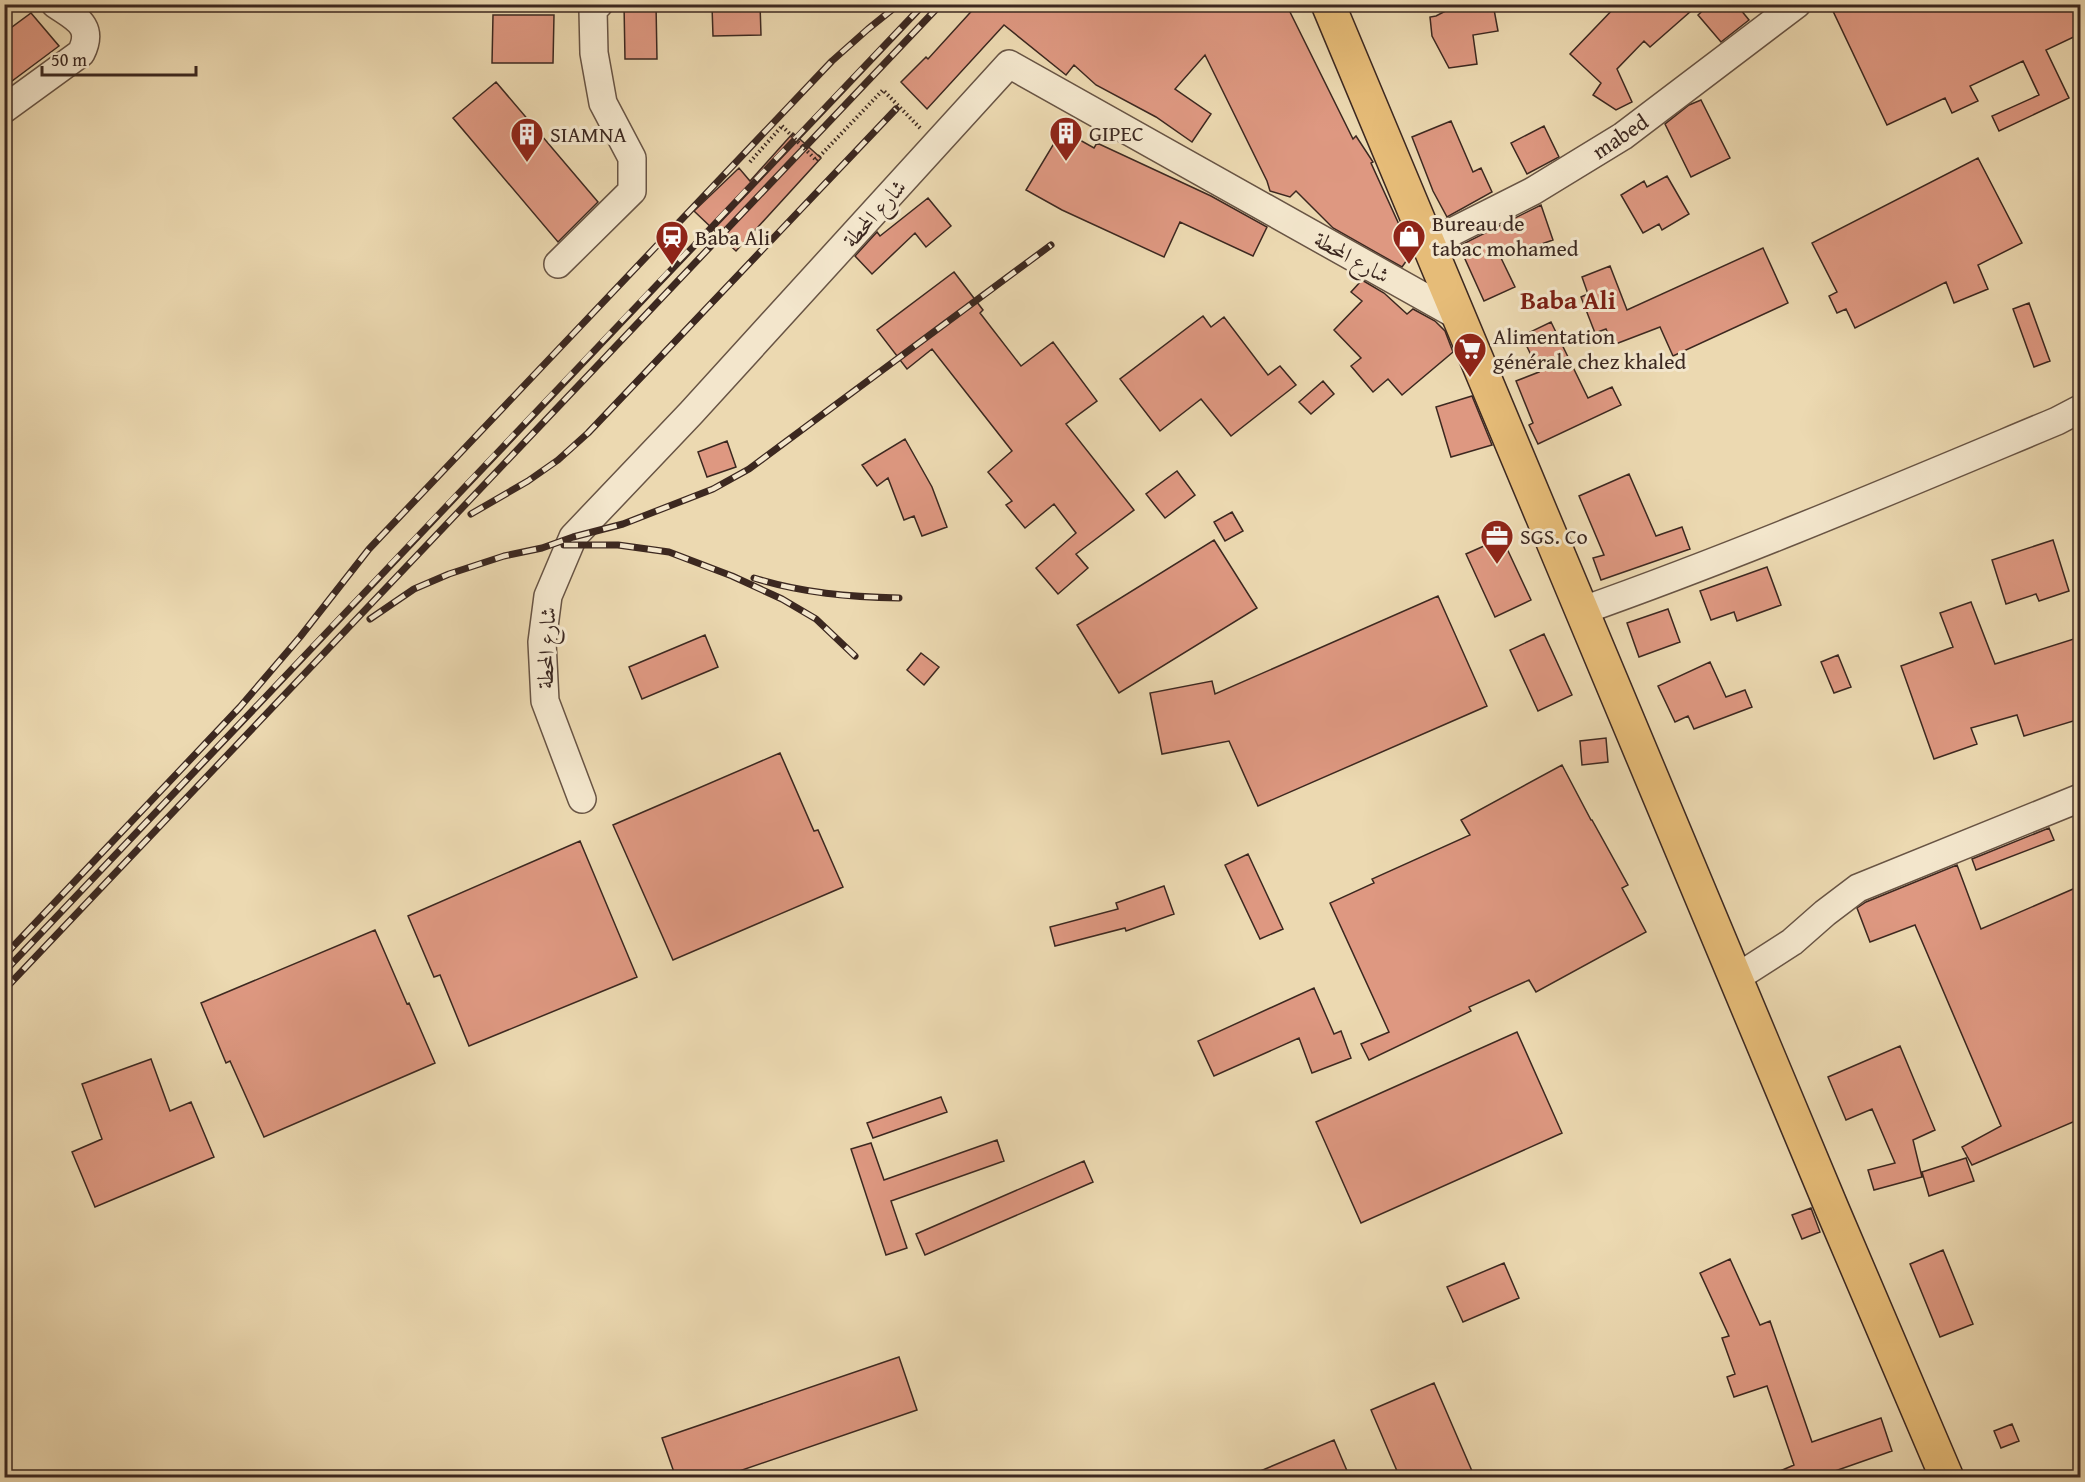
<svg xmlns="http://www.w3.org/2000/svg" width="2085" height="1482" viewBox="0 0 2085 1482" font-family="'Gentium Book Plus',Amiri,serif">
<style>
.building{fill:#de9881;stroke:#3c2820;stroke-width:1.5}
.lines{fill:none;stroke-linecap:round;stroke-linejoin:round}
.minor-casing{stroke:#685444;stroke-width:30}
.major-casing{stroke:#3c2820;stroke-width:36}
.path{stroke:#3c2820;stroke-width:4;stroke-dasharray:1.5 3;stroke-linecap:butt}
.minor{stroke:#f3e6cc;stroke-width:27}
.major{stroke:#e6bc78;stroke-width:33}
.rail-casing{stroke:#3c2820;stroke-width:7}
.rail{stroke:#f3e6cc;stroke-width:4.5;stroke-dasharray:14;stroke-linecap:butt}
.path-bridge{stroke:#3c2820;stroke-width:4;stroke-dasharray:1.5 3;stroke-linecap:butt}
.labels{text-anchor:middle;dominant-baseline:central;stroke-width:6;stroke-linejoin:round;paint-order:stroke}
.poi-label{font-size:22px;fill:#3c2820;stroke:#f3e6cc;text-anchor:start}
.street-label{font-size:22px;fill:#3c2820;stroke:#f3e6cc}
.quarter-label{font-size:26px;font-weight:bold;fill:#7a1f14;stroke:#f3e6cc}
</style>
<rect width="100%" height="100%" fill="#ecd9b1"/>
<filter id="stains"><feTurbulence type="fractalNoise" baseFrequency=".00333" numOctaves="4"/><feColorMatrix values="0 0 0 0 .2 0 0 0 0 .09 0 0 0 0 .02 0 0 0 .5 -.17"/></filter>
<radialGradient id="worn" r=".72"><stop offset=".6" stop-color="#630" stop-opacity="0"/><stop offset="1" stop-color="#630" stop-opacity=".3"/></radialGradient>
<!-- building -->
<path class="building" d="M624 4H656L657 59H625Z
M760 4 761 35 713 36 712 6Z
M978 4H1286L1353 139 1356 136 1373 162 1371 163 1412 253 1402 267 1333 228 1296 191 1290 197 1270 191 1267 181 1205 55 1175 89 1211 114 1192 142 1156 117 1096 85 1074 65 1066 75 1004 25 927 109 901 82 926 57 928 59Z
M1459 4H1493L1498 31 1473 35 1477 64 1449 68 1432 36 1430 17 1436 16Z
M1618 4H1699L1650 47 1644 41 1617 69 1632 102 1616 110 1593 95 1601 83 1570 54Z
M1710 4H1736L1749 20 1721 42 1698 15Z
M1841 4H2080V34L2046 50 2069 98 1999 131 1992 116 2039 95 2023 61 1970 86 1978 101 1952 113 1945 98 1887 125 1832 9Z
M31 13 59 46 4 87V33Z
M493 15H554L553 63H492Z
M496 82 598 202 558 242 453 118Z
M1701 100 1730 158 1691 177 1665 124 1689 105Z
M1451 121 1473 172 1481 168 1492 192 1447 217 1433 191 1412 137Z
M1544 126 1559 157 1527 174 1511 143Z
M1062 130 1094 148 1097 143 1211 196 1267 227 1253 256 1180 222 1164 257 1062 210 1026 190Z
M793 133 821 158 736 251 694 211 739 168 750 181Z
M1978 158 2022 243 1978 265 1988 289 1954 303 1946 282 1855 328 1846 309 1837 313 1829 296 1837 292 1812 243Z
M1667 176 1689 214 1662 230 1659 224 1643 233 1621 195 1644 181 1647 187Z
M928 198 951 226 926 247 915 233 872 274 855 256 877 232 880 236Z
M1541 205 1553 240 1501 258 1515 287 1484 301 1460 248 1462 247 1461 245Z
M1763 248 1788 303 1673 356 1660 327 1613 345 1606 329 1595 333 1581 297 1588 294 1582 277 1610 266 1627 310Z
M954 272 983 310 980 313 1021 366 1053 342 1097 401 1066 424 1134 510 1076 554 1088 568 1058 594 1036 568 1076 533 1054 504 1025 528 1006 505 1012 501 988 472 1012 451 932 349 907 369 877 330Z
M1362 280 1384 293 1407 314 1413 309 1435 321 1445 331 1453 352 1402 395 1388 379 1373 392 1351 366 1361 358 1334 330 1362 301 1351 292Z
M2029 303 2050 361 2034 367 2013 309Z
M1203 316 1211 327 1224 317 1268 375 1280 366 1296 385 1231 436 1201 399 1160 431 1120 379Z
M1551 322 1588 398 1612 387 1621 405 1538 444 1529 425 1533 423 1516 381 1539 372 1522 336Z
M1323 381 1334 394 1311 414 1299 402Z
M1472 396 1492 445 1451 457 1436 407Z
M905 439 932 487 947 527 922 536 914 516 904 520 888 478 877 486 862 465Z
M727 441 736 467 707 477 698 452Z
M1177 471 1195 495 1165 518 1146 494Z
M1629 474 1656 536 1682 527 1690 549 1601 580 1593 558 1604 555 1579 496Z
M1232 512 1243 531 1225 541 1214 522Z
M1502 538 1531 600 1495 617 1466 554Z
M1214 540 1257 608 1119 693 1077 625Z
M2053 540 2069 591 2039 601 2036 594 2006 604 1992 560Z
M1767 567 1781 605 1737 621 1734 612 1711 620 1700 591Z
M1438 596 1487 706 1258 806 1229 741 1162 754 1150 693 1212 681 1215 694Z
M1971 602 1995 664 2080 637V719L2024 736 2017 715 1971 728 1977 744 1934 759 1901 666 1953 647 1940 613Z
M1668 609 1680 642 1639 657 1627 623Z
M1544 634 1572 695 1538 711 1510 650Z
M705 635 718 667 642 699 629 667Z
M921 653 939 667 924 685 907 670Z
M1838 655 1851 687 1834 693 1821 662Z
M1710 662 1726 697 1745 690 1752 707 1694 729 1688 716 1675 722 1658 686Z
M1606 738 1608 762 1582 765 1580 741Z
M780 753 814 831 818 830 843 887 673 960 613 825Z
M1562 765 1591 820H1592L1628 885 1622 888 1646 932 1536 992 1529 980 1469 1007 1471 1011 1369 1060 1361 1044 1389 1032 1330 903 1374 883 1372 879 1470 835 1461 820Z
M2049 828 2054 840 1976 870 1972 859Z
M580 841 637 977 469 1046 440 975 434 977 408 916Z
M1248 854 1283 929 1260 939 1225 865Z
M1957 865 1981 929 2080 886V1119L1972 1165 1962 1147 2001 1126 1915 925 1870 942 1857 908 1866 902Z
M1164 886 1174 914 1126 931 1125 928 1055 946 1050 927 1118 909 1116 903Z
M375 930 407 1004 409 1003 435 1063 264 1137 230 1061 226 1063 201 1003Z
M1314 988 1334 1034 1341 1031 1351 1058 1312 1073 1299 1038 1214 1076 1198 1041Z
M1517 1032 1562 1133 1361 1223 1316 1122Z
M1900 1046 1935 1130 1913 1140 1922 1177 1874 1190 1868 1170 1895 1163 1872 1109 1846 1120 1828 1077Z
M151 1059 170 1111 191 1102 214 1157 95 1207 72 1152 102 1139 82 1084Z
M941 1097 947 1112 873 1138 867 1123Z
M997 1140 1004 1161 891 1201 907 1248 886 1255 851 1149 871 1143 884 1180Z
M1966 1158 1974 1181 1929 1196 1922 1172Z
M1084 1161 1093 1182 925 1255 916 1234Z
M1811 1208 1820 1232 1802 1239 1792 1215Z
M1943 1250 1973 1324 1940 1337 1910 1264Z
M1730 1259 1760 1325 1770 1321 1812 1442 1881 1418 1892 1451 1835 1471 1837 1478H1764L1794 1465 1767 1386 1734 1397 1727 1377 1735 1374 1722 1338 1729 1336 1700 1273Z
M1504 1263 1519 1298 1463 1322 1447 1287Z
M899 1357 917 1410 719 1478H676L662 1438Z
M1434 1383 1475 1478H1400L1371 1410Z
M2012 1424 2019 1441 2001 1448 1994 1431Z
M1334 1440 1350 1478H1246V1477Z"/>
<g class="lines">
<defs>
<path id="minor" d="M4 109 81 53C95 25 75 18 55 4
M1428 244 1533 191 1623 136 1797 4
M558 264 632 191V158L603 103 594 53 593 10 599 4
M1581 611C1742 554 1899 487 2057 421L2080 409
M582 799 545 701 542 642 548 596 573 537 691 413 1009 64 1458 316
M1736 978 1792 942 1825 913 1858 888 2080 798"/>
<path id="major" d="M1328 4 1833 1211 1947 1478"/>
</defs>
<!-- minor casing -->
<use href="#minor" class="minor-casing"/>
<!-- major casing -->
<use href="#major" class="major-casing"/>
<!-- path -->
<path class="path" d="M816 160 883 90 920 128
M750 162 782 126"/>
<!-- minor -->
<use href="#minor" class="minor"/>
<!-- major -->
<use href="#major" class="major"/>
<defs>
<path id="rail" d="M471 514 528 481 558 460 588 433 896 109
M564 545H618L669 552 732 576 782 599 816 619 855 656
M754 578C802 593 850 597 899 598
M370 619 414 589 449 574 504 556 542 548 573 537 623 524 713 489 749 469 1051 245
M4 956 240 707 300 637 369 549 832 61 868 29 899 4
M4 972C311 649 616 325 924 4
M4 990 941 4"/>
</defs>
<!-- rail casing -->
<use href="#rail" class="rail-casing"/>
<!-- rail -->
<use href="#rail" class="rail"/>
<!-- path-bridge -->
<path class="path-bridge" d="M782 126 816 160"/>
</g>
<!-- icons -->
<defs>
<symbol id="building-pin" viewBox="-11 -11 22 30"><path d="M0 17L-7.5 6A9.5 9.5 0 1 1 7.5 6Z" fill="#8f2418" stroke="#f3e6cc"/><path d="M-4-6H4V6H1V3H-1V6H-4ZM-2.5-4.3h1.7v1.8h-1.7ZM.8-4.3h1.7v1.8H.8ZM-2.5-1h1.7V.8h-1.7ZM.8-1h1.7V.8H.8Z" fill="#fff"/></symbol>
<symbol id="shop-pin" viewBox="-11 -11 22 30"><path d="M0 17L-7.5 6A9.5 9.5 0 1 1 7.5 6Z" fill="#8f2418" stroke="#f3e6cc"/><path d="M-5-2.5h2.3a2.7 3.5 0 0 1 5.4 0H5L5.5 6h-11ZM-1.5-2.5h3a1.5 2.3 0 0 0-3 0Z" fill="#fff"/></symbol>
<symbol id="station-pin" viewBox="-11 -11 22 30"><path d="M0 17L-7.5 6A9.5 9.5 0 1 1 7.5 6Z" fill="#8f2418" stroke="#f3e6cc"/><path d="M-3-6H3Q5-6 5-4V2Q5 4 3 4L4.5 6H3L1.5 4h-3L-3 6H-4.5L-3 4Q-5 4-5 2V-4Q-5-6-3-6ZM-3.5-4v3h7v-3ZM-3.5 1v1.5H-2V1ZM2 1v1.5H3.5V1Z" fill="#fff"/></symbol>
<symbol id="supermarket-pin" viewBox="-11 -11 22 30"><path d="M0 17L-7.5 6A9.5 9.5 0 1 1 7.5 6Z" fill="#8f2418" stroke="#f3e6cc"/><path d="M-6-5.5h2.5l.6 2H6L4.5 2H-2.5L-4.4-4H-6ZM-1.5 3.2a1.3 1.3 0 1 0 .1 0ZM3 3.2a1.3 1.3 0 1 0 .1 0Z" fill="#fff"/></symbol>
<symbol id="office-pin" viewBox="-11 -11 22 30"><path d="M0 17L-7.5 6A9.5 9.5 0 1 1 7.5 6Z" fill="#8f2418" stroke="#f3e6cc"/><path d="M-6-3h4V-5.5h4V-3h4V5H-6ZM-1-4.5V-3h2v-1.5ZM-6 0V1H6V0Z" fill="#fff"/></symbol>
</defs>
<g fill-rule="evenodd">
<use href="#building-pin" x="1047" y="114" width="38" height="52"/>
<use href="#building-pin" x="508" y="115" width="38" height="52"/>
<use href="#shop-pin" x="1390" y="217" width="38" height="52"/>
<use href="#station-pin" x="653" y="218" width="38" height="52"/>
<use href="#supermarket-pin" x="1451" y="330" width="38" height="52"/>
<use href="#office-pin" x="1478" y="517" width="38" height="52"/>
</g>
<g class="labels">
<!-- poi labels -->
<g class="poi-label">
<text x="1089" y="133">GIPEC</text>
<text x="550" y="134">SIAMNA</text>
<text x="1432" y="223">Bureau de<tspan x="1432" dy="25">tabac mohamed</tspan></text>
<text x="695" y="237">Baba Ali</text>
<text x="1493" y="336">Alimentation<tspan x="1493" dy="25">générale chez khaled</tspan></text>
<text x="1520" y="536">SGS. Co</text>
</g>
<!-- street labels -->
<g class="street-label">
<text transform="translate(1620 136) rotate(-34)">mabed</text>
<text transform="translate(874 213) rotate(-48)">شارع المحطة</text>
<text transform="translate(1352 257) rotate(29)">شارع المحطة</text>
<text transform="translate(546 648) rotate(-88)">شارع المحطة</text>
</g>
<!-- quarter labels -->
<g class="quarter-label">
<text x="1568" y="299">Baba Ali</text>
</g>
</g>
<!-- margin -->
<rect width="2085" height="1482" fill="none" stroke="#ecd9b1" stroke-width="24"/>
<rect x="6" y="6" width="2073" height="1470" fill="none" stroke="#3c2820" stroke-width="3"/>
<rect x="12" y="12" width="2061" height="1458" fill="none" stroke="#3c2820" stroke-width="1.5"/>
<!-- scale -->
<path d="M42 66v9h154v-9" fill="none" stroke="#3c2820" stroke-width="3"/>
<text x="51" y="66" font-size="18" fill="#3c2820" stroke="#f3e6cc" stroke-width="4.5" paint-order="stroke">50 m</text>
<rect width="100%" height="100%" filter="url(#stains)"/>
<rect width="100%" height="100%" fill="url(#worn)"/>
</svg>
